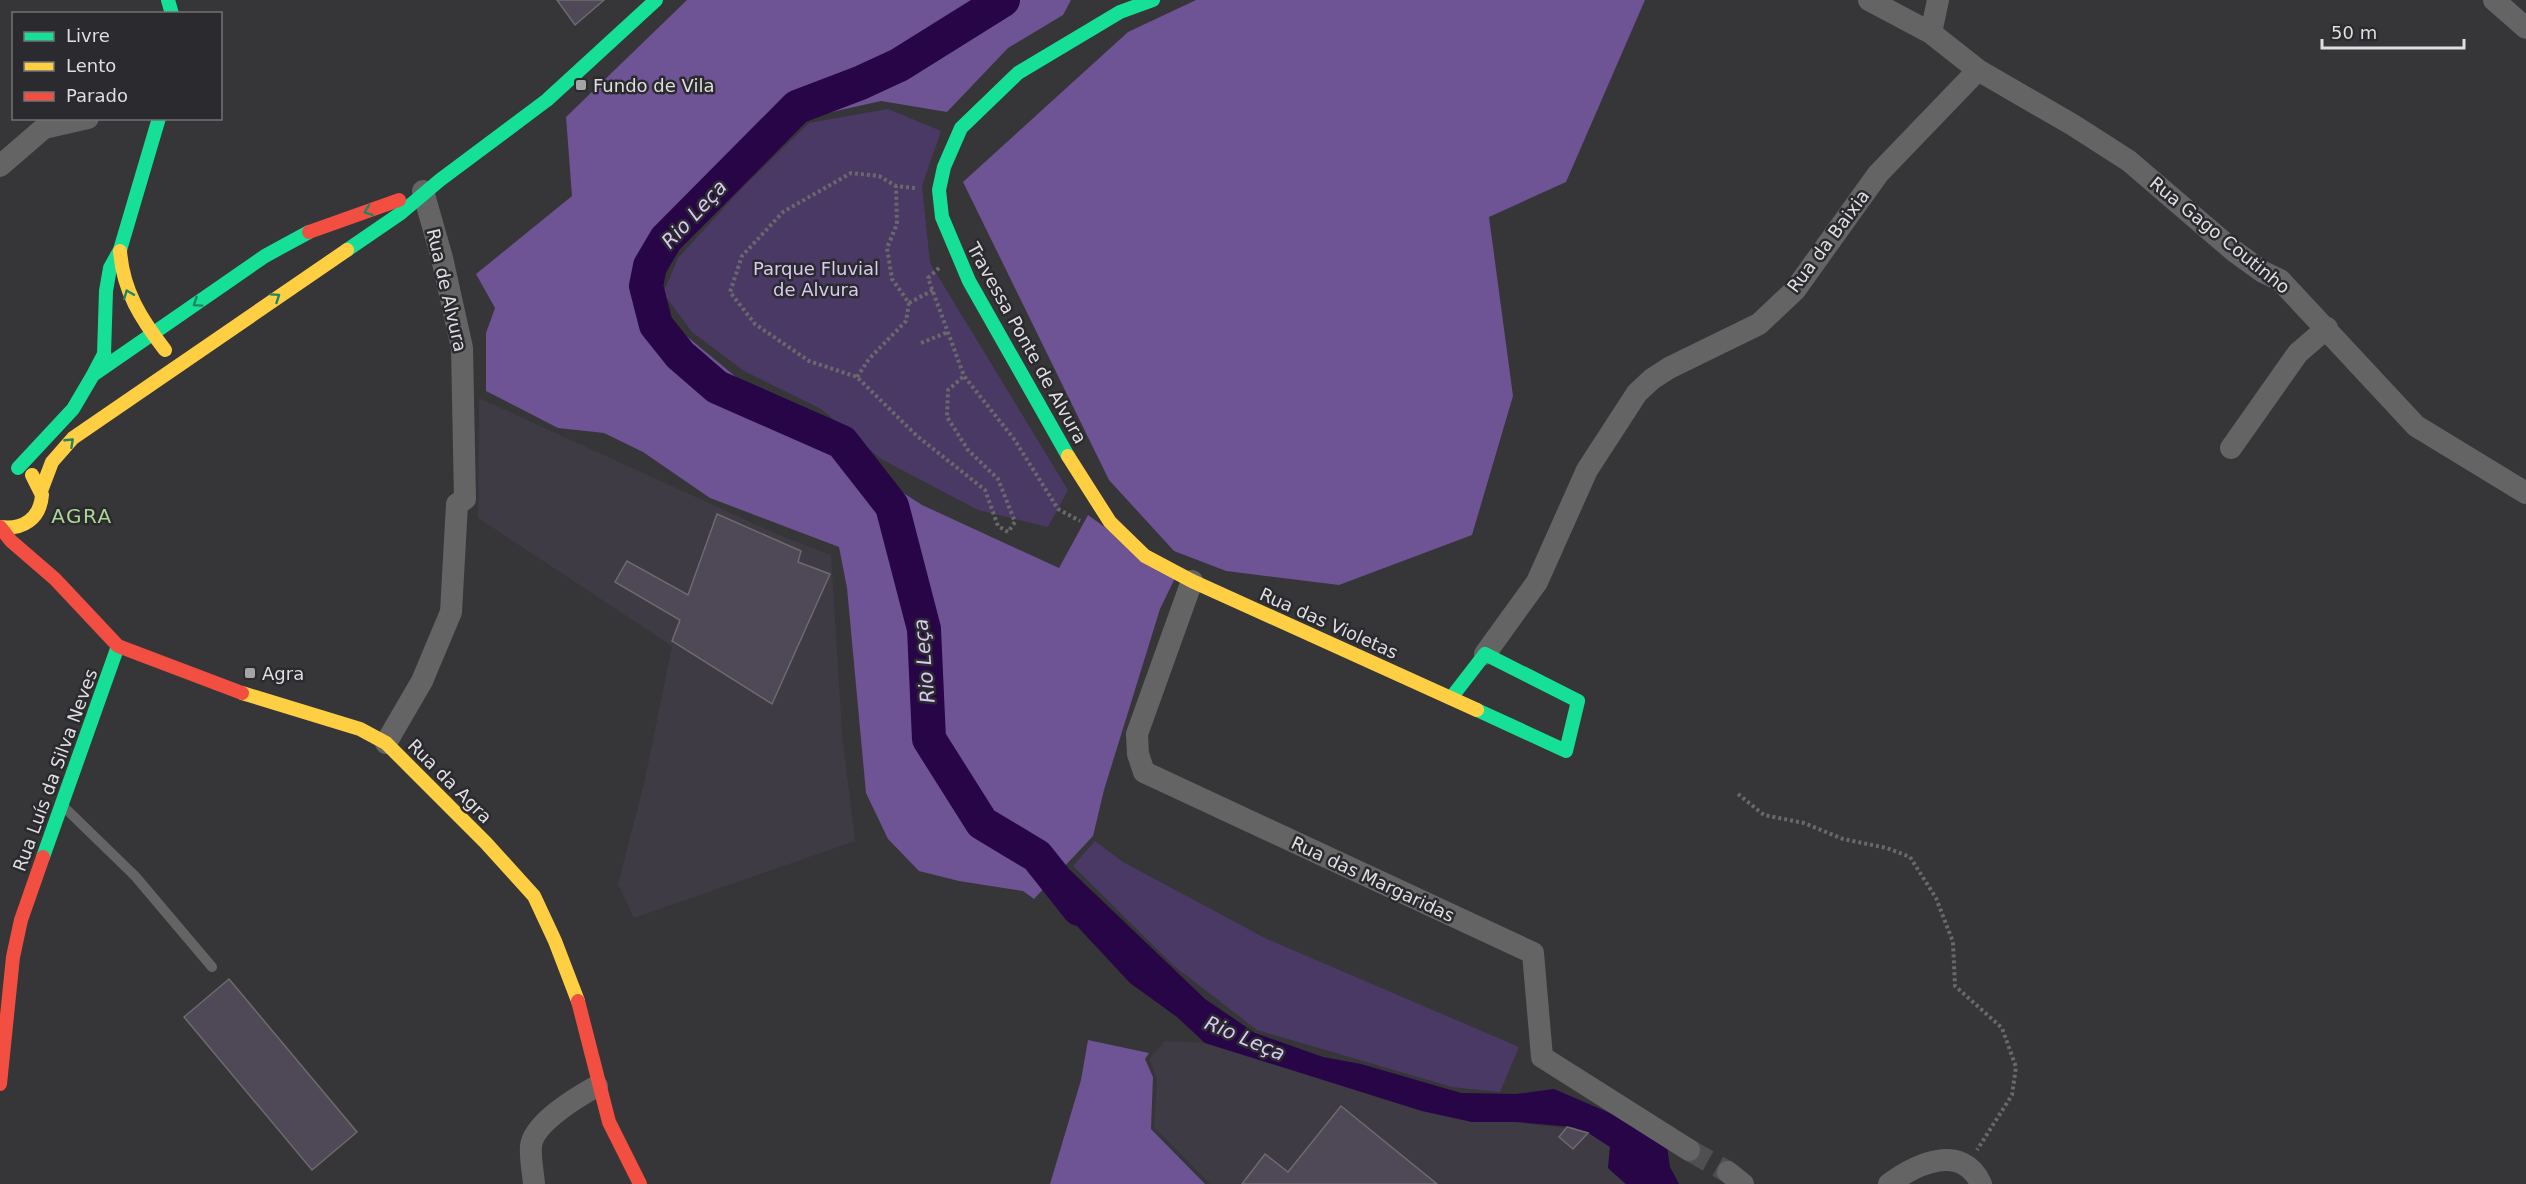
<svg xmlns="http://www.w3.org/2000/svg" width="2526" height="1184" viewBox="0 0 2526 1184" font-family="'DejaVu Sans',sans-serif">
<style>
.built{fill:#3e3b44}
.green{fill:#4b3965}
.forest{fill:#6e5395}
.water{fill:#270546}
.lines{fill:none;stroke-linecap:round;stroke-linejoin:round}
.river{stroke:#270546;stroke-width:34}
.building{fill:#4f4857;stroke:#6c6c6d;stroke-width:1.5}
.street-tunnel{stroke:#4f4e50;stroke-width:22;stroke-dasharray:22 11;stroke-linecap:butt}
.path{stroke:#69696a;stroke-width:4;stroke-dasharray:3 3;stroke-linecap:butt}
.lane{stroke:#646465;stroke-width:10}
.street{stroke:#646465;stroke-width:22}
.fast{stroke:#16e098;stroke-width:14}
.slow{stroke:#ffcf43;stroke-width:14}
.jam{stroke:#f24e42;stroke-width:14}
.oneway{stroke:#208563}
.poi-dot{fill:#a4a3a6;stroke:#2b2a2e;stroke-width:2}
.labels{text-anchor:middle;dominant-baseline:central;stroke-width:5;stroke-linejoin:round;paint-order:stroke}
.poi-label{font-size:18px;fill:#dfdee1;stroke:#2b2a2e;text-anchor:start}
.street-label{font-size:18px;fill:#dfdee1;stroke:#2b2a2e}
.park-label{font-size:18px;fill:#d8c9f3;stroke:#2b2a2e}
.water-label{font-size:20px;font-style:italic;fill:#d8c9f4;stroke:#2b2a2e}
.neighbourhood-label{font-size:20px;letter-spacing:1.5px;fill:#add694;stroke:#2b2a2e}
</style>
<rect width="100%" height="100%" fill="#363537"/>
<!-- built -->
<path class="built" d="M479 398 779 535 831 555 842 733 855 841 634 918 618 884 644 784 672 646 478 518Z
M1165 1041 1205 1043 1422 1111 1563 1128 1572 1127 1587 1132 1610 1147 1608 1168 1625 1184H1210L1154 1127 1157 1079 1149 1059Z"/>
<!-- green -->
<path class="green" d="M888 109 941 131 922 186 930 263 1068 490 1048 527 978 510 881 459 821 409 744 371 692 332 663 293 678 258 743 187 809 123Z
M1095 841 1123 862 1265 938 1519 1047 1500 1092 1452 1087 1257 1030 1174 966 1073 866Z"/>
<!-- forest -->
<path class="forest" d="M687 0H1071L1063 15 1008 48 947 112 881 101 805 118 677 244 658 282 667 320 736 377 853 444 891 485 922 505 1059 568 1088 515 1175 578 1160 609 1104 790 1093 836 1034 899 1023 891 959 881 919 871 888 839 866 793 847 588 839 547 710 498 643 452 604 433 558 428 486 391V333L495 308 476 274 572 196 566 117Z
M1196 0H1645L1566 182 1489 217 1513 396 1472 535 1339 585 1226 571 1174 551 1109 480 963 182 1128 32Z
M1088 1040 1149 1053 1145 1059 1153 1077 1151 1129 1205 1184H1050L1081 1080Z"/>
<!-- water -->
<path class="water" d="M1070 870 1205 999 1255 1033 1323 1057 1361 1064 1461 1093 1516 1094 1554 1089 1626 1120 1667 1146 1670 1167 1679 1184H1626L1608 1168 1610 1147 1587 1132 1572 1127 1517 1122H1472L1422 1111 1205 1043 1177 1017 1130 983 1062 910 1034 873Z"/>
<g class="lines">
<!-- river -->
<path class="river" d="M1003 0 899 65 860 83 797 107 666 239 650 266 646 286 656 325 680 355 717 387 842 442 892 506 924 629 929 739 982 823 1037 856 1079 909"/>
</g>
<!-- building -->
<path class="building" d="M557 0H604L575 25Z
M717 514 801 551 798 562 830 574 772 704 672 641 680 620 615 582 627 561 688 595Z
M229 979 357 1132 312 1170 184 1017Z
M1341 1106 1437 1184H1242L1265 1154 1288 1172Z
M1567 1127 1588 1133 1573 1149 1559 1137Z"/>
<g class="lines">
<!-- street-tunnel -->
<path class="street-tunnel" d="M1689 1150 1728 1172"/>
<!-- path -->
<path class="path" d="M915 188 896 186 879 176 851 173 783 212 742 256 730 292 755 324 809 361 857 377 917 436 985 490 998 526 1008 532 1015 522 998 479 968 450 947 417 948 390 964 376
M939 268 928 278 964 376 1014 439 1058 509 1080 521
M909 303 933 290
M921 343 948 332
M857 377 869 359 906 321 909 303 892 279 887 248 897 224 896 186
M1738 794 1764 815 1804 823 1843 839 1887 848 1910 857 1936 898 1953 942 1955 986 2002 1028 2016 1067 2012 1095 1977 1150"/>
<!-- lane -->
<path class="lane" d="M64 807 135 876 212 967"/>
<!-- street -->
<path class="street" d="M1869 0 1931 33 1978 70 2073 125 2129 161 2234 251 2263 272 2280 280 2416 426 2526 493
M2494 0 2526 28
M1931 33 1938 0
M0 166 44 128 88 118
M2231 448 2298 353 2327 328
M1192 581 1137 734 1138 754 1144 772 1533 953 1542 1057 1689 1150
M1485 654 1537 582 1587 470 1637 393 1652 379 1669 368 1759 324 1795 290 1878 174 1978 70
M386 743 422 681 451 612 457 504 465 499 462 348 442 258 423 191
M1728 1172 1743 1184
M534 1184C533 1172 530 1158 531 1146 533 1123 579 1096 597 1086
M1889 1184C1916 1164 1962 1142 1981 1184"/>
<!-- fast -->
<path class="fast" d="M168 0 172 14
M347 250 401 213 440 180 547 100 656 0
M93 375 104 354 106 291 110 268 120 250 159 118
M1068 456 969 281 942 217 939 190 944 167 961 128 1018 73 1120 12 1153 0
M18 468 73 409 93 375 265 256 309 232
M1451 698 1485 654 1578 701 1566 751 1477 710
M43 857 118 646"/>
<!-- slow -->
<path class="slow" d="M120 251C123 291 141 319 165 350
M1068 456 1110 522 1145 556 1192 581 1477 710
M41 491 52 462 73 438 347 250
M0 527C23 530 40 519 42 495L32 475
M242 693 360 729 386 743 486 843 534 896 555 941 578 1001"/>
<!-- jam -->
<path class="jam" d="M309 232 399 200
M0 527 11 541 55 579 118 646 242 693
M578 1001 609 1122 640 1184
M0 1084 13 957 21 920 43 857"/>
</g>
<!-- one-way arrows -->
<defs><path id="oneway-chevron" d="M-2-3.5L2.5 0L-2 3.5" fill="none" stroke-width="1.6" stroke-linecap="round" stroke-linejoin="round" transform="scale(1.5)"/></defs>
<g class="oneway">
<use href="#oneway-chevron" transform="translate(368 211) rotate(160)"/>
<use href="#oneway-chevron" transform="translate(128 294) rotate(-112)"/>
<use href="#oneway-chevron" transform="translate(276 297) rotate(-34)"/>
<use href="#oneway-chevron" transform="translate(197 303) rotate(146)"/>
<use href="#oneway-chevron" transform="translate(70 442) rotate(-43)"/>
</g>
<!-- markers -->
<g class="poi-dot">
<rect x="575" y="79" width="12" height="12" rx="3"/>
<rect x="244" y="667" width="12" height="12" rx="3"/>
</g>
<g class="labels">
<!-- poi labels -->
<g class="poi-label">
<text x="593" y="85">Fundo de Vila</text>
<text x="262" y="673">Agra</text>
</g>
<!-- street labels -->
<g class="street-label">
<text transform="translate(2220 235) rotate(39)">Rua Gago Coutinho</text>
<text transform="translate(1828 241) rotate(-53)">Rua da Baixia</text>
<text transform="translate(447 290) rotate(77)">Rua de Alvura</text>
<text transform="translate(1027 343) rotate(61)">Travessa Ponte de Alvura</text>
<text transform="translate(1329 623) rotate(24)">Rua das Violetas</text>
<text transform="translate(55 770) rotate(-70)">Rua Luís da Silva Neves</text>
<text transform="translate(450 781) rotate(45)">Rua da Agra</text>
<text transform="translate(1373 879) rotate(25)">Rua das Margaridas</text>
</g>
<!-- park labels -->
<g class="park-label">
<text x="816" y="268">Parque Fluvial<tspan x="816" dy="21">de Alvura</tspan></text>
</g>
<!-- water labels -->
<g class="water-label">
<text transform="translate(694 214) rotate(-47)">Rio Leça</text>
<text transform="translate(924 661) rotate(-95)">Rio Leça</text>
<text transform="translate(1245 1038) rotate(23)">Rio Leça</text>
</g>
<!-- neighbourhood labels -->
<g class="neighbourhood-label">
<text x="82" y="516">AGRA</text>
</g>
</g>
<!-- legend -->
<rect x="12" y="12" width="210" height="108" fill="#2b2a2e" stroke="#737276" stroke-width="1.5"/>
<rect x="24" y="32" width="30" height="9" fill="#16e098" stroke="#737276" stroke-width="1.5"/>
<text x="66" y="42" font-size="18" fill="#dfdee1">Livre</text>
<rect x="24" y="62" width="30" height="9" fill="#ffcf43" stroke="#737276" stroke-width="1.5"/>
<text x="66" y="72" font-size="18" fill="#dfdee1">Lento</text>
<rect x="24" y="92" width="30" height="9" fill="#f24e42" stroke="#737276" stroke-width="1.5"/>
<text x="66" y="102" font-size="18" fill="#dfdee1">Parado</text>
<!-- scale -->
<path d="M2322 39v9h142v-9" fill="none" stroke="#dfdee1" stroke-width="3"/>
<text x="2331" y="39" font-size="18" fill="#dfdee1" stroke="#2b2a2e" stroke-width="4.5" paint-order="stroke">50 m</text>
</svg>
